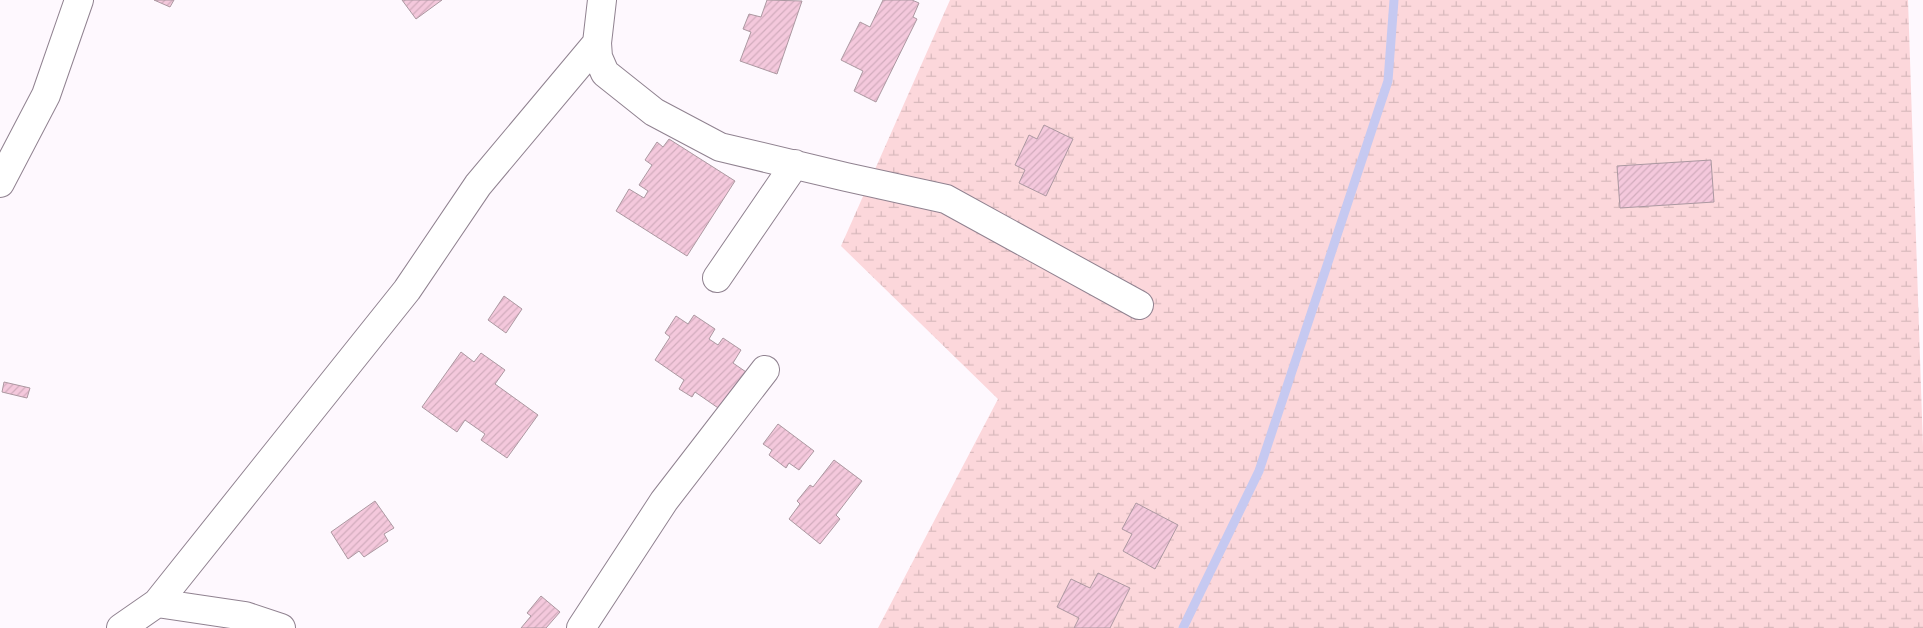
<svg xmlns="http://www.w3.org/2000/svg" width="1923" height="628" viewBox="0 0 1923 628" font-family="'Varela Round',sans-serif">
<style>
.wetland{fill:url(#wetland-marsh)}
.lines{fill:none;stroke-linecap:round;stroke-linejoin:round}
.stream{stroke:#c6c9f1;stroke-width:9}
.building{fill:url(#building-hatch);stroke:#ac98a1}
.minor-casing{stroke:#908290;stroke-width:30}
.minor{stroke:#fff;stroke-width:28}
</style>
<defs>
<pattern id="wetland-marsh" width="20" height="14" patternUnits="userSpaceOnUse" patternTransform="scale(1.25)"><rect width="20" height="14" fill="#fcd7db"/><path d="M1 5h8M5 5V1M11 12h8M15 12V8" fill="none" stroke="#d8b9bc"/></pattern>
<pattern id="building-hatch" width="6" height="6" patternUnits="userSpaceOnUse" patternTransform="scale(1.25)"><rect width="6" height="6" fill="#f4c8dc"/><path d="M-1 1l2-2M0 6l6-6M5 7l2-2" fill="none" stroke="#d2acbd"/></pattern>
</defs>
<rect width="100%" height="100%" fill="#fef8fe"/>
<!-- wetland -->
<path class="wetland" d="M950 0H1908L1923 447V628H878L998 399 841 246Z"/>
<g class="lines">
<!-- stream -->
<path class="stream" d="M1183 628 1259 471 1388 81 1394 0"/>
</g>
<!-- building -->
<path class="building" d="M154 0H174L170 7Z
M402 0H442L416 19Z
M767 0 802 1 777 74 740 61 751 32 743 29 749 14 761 17Z
M883 0H912L919 3 913 17 917 19 876 102 854 91 863 71 841 60 860 22 870 27Z
M1044 125 1073 139 1046 196 1019 183 1025 170 1015 165 1029 135 1037 139Z
M669 139 735 181 687 256 616 211 629 189 644 198 648 191 639 185 652 165 645 160 657 142 663 147Z
M1711 160 1714 202 1620 208 1617 166Z
M504 296 522 309 506 333 488 320Z
M694 315 715 329 709 339 718 345 723 338 741 350 733 363 749 374 724 412 695 392 692 397 679 389 684 380 655 360 670 337 665 333 676 316 688 324Z
M461 352 474 362 481 353 505 370 495 384 538 415 507 458 481 440 485 434 465 420 457 432 422 407Z
M4 382 30 388 27 398 2 392Z
M778 424 814 451 799 470 789 463 786 468 769 455 772 450 763 444Z
M834 460 862 481 836 515 840 519 820 544 789 519 800 504 797 501 810 485 813 487Z
M375 501 394 528 384 534 388 541 364 557 359 551 348 559 331 532Z
M1136 503 1178 525 1155 569 1123 551 1132 534 1122 529Z
M1098 573 1130 588 1110 628H1074L1079 618 1057 607 1071 579 1090 588Z
M541 596 560 612 546 628H521L531 616 527 613Z"/>
<g class="lines">
<defs>
<path id="minor" d="M602 0 597 43 598 57 605 73 654 112 720 147 846 177 946 199 1139 305
M0 183 46 95 79 0
M717 278 795 164
M157 603 245 616 281 628
M121 628 157 603 407 290 478 185 597 43
M581 628 664 501 765 370"/>
</defs>
<!-- minor casing -->
<use href="#minor" class="minor-casing"/>
<!-- minor -->
<use href="#minor" class="minor"/>
</g>
</svg>
